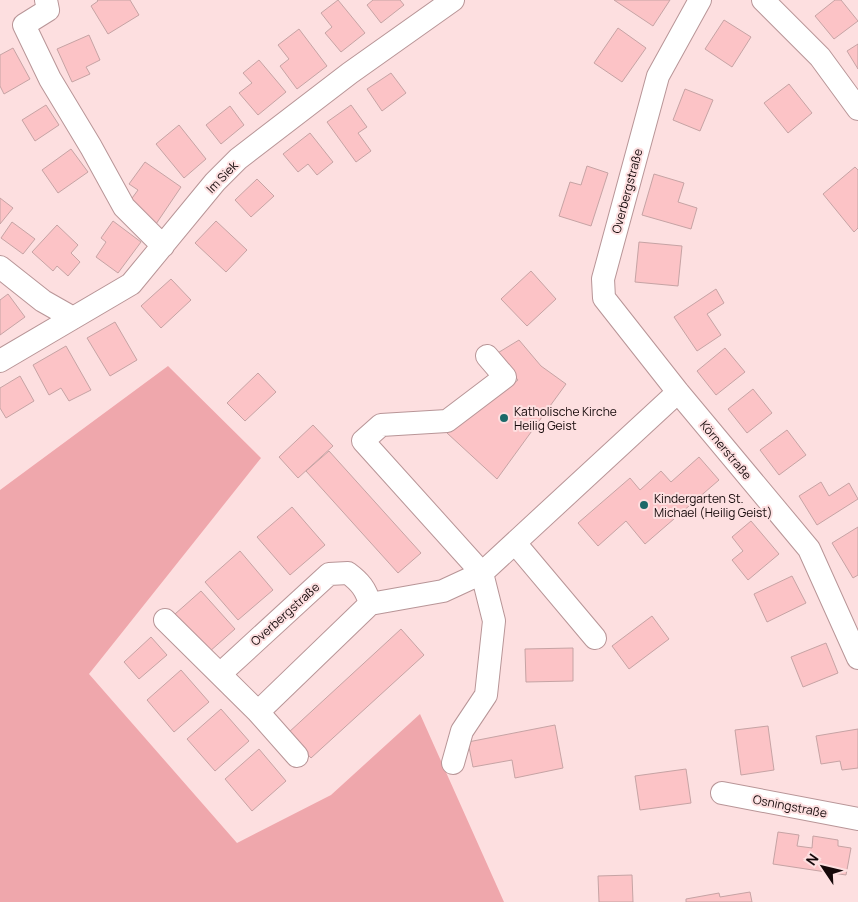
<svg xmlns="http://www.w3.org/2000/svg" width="858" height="902" viewBox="0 0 858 902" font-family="Manrope,sans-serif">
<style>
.green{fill:#efa7ac}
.building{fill:#fcc3c6;stroke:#c6a3a4}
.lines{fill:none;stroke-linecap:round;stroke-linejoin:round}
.minor-casing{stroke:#b89597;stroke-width:24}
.minor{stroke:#fff;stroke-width:22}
.poi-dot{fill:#1c6969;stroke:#fddfe0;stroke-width:2}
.labels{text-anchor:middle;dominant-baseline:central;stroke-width:4;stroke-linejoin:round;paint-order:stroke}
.street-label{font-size:12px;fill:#15090a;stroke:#fddfe0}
.poi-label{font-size:12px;fill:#15090a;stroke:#fddfe0;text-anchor:start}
</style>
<rect width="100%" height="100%" fill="#fddfe0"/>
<!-- green -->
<path class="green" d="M168 366 261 458 89 674 237 843 331 795 420 714 504 902H0V490Z"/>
<!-- building -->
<path class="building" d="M97 0H130L139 15 108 34 91 6 98 1Z
M338 0 365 33 341 52 325 33 332 27 321 13Z
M373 0H400L404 5 381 23 367 5Z
M614 0H670L653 26Z
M835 0H841L858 21 834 39 815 16Z
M724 20 751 37 732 67 705 49Z
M618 28 646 48 622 82 594 63Z
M299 29 327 66 297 89 280 66 289 59 278 45Z
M89 35 100 60 86 67 90 74 72 82 57 49Z
M858 44V69L847 51Z
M13 48 30 79 4 94 0 86V55Z
M259 60 286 92 258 115 239 93 252 83 243 73Z
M391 73 406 93 382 111 367 89Z
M789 84 812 113 788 133 764 103Z
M685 89 713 100 700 131 673 120Z
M46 105 59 125 35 141 22 120Z
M351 105 367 127 358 133 371 151 356 162 327 122Z
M230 106 244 125 221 144 206 125Z
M179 125 206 159 184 178 156 144Z
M310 133 333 162 317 175 308 164 298 172 283 154Z
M71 149 88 172 58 193 42 170Z
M145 162 181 187 156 224 127 205 138 190 129 184Z
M587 166 608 173 591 226 559 216 570 182 581 185Z
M855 167 858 170V228L854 232 823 194Z
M654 174 684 183 678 202 697 208 691 229 642 215Z
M257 179 274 196 251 217 235 200Z
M0 198 13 208 0 224Z
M113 221 141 242 118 273 96 257 106 242 101 238Z
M216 221 247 250 226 272 195 243Z
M12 222 35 239 23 254 1 238Z
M57 225 78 245 71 253 80 262 68 276 57 266 53 271 32 252Z
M639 242 682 246 678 286 635 282Z
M531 271 556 299 527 326 501 299Z
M171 279 191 300 161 328 141 306Z
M716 289 724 303 707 314 721 335 697 351 674 317Z
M8 294 25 317 0 335V300Z
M115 322 137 360 110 376 87 338Z
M519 340 541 366 566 384 497 479 447 433 518 380 496 354Z
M66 346 91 390 69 401 61 388 49 395 33 365Z
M725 348 745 372 716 395 697 371Z
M258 373 276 392 245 421 227 403Z
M20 376 34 401 6 418 0 408V388Z
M753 389 772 413 747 433 728 409Z
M313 425 333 446 298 478 279 457Z
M787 430 806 455 779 475 760 450Z
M329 451 421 553 398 573 306 471Z
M699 457 719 480 645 544 626 521 598 546 578 523 630 478 640 490 661 471 671 482Z
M821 482 829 496 849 483 858 499 817 525 799 496Z
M292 507 325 545 290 575 257 537Z
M751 521 779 554 748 580 732 560 743 551 732 537Z
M858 527V575L853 578 832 543Z
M240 551 273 590 238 620 205 582Z
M792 576 806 603 767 622 754 594Z
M201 591 235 629 209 652 175 614Z
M652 616 669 639 629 669 612 646Z
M401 629 424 655 311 758 288 733Z
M151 637 167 655 139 679 124 662Z
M826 643 838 673 803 687 791 657Z
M573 648V681L526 682 525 649Z
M181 670 209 702 174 732 147 700Z
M221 709 249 741 215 771 187 739Z
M555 725 563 768 515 778 512 760 473 767 468 742Z
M768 726 774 770 741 775 735 730Z
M858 729V768L842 770 840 761 821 764 816 736Z
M259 749 286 781 252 811 225 779Z
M686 769 691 803 640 810 635 776Z
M778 832 799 835 797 846 812 848 813 836 838 840V846L851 848 846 875 773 864Z
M632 875 633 902H599L598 876Z
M750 892 752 902H686V899L719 893 720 897Z"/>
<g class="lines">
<defs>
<path id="minor" d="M46 0 48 10 24 25 50 79 91 147 124 207 163 246
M700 0 658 76 603 279 604 298 678 392 809 549 858 658
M763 0 820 57 858 109
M0 267 43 301 73 318
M0 361 131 284 215 182 238 159 350 73 453 0
M515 543 595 638
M165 620 258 712 297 756
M220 674 329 574 348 573C360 582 366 589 370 604
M258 712 370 604 443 591 482 573 678 392
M453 763 462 731 486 695 494 621 482 573 363 441 381 425 447 421 505 377 487 356
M722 793 858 819"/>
</defs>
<!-- minor casing -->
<use href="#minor" class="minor-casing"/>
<!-- minor -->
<use href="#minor" class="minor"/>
</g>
<!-- markers -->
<g class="poi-dot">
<circle cx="504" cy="418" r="5"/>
<circle cx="644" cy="505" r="5"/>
</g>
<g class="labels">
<!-- street labels -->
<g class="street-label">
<text transform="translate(222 177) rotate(-46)">Im Siek</text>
<text transform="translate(627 191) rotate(-75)">Overbergstraße</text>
<text transform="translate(726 450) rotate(50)">Körnerstraße</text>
<text transform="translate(285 614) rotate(-42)">Overbergstraße</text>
<text transform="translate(790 806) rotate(11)">Osningstraße</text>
</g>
<!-- poi labels -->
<g class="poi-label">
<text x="514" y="411">Katholische Kirche<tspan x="514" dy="14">Heilig Geist</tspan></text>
<text x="654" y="498">Kindergarten St.<tspan x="654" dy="14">Michael (Heilig Geist)</tspan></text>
</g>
</g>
<!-- north arrow -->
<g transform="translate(823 867) rotate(305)" stroke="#fddfe0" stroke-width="4" paint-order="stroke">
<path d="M0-4L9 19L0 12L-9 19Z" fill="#15090a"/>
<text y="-8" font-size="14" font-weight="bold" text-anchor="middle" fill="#15090a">N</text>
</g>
</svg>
